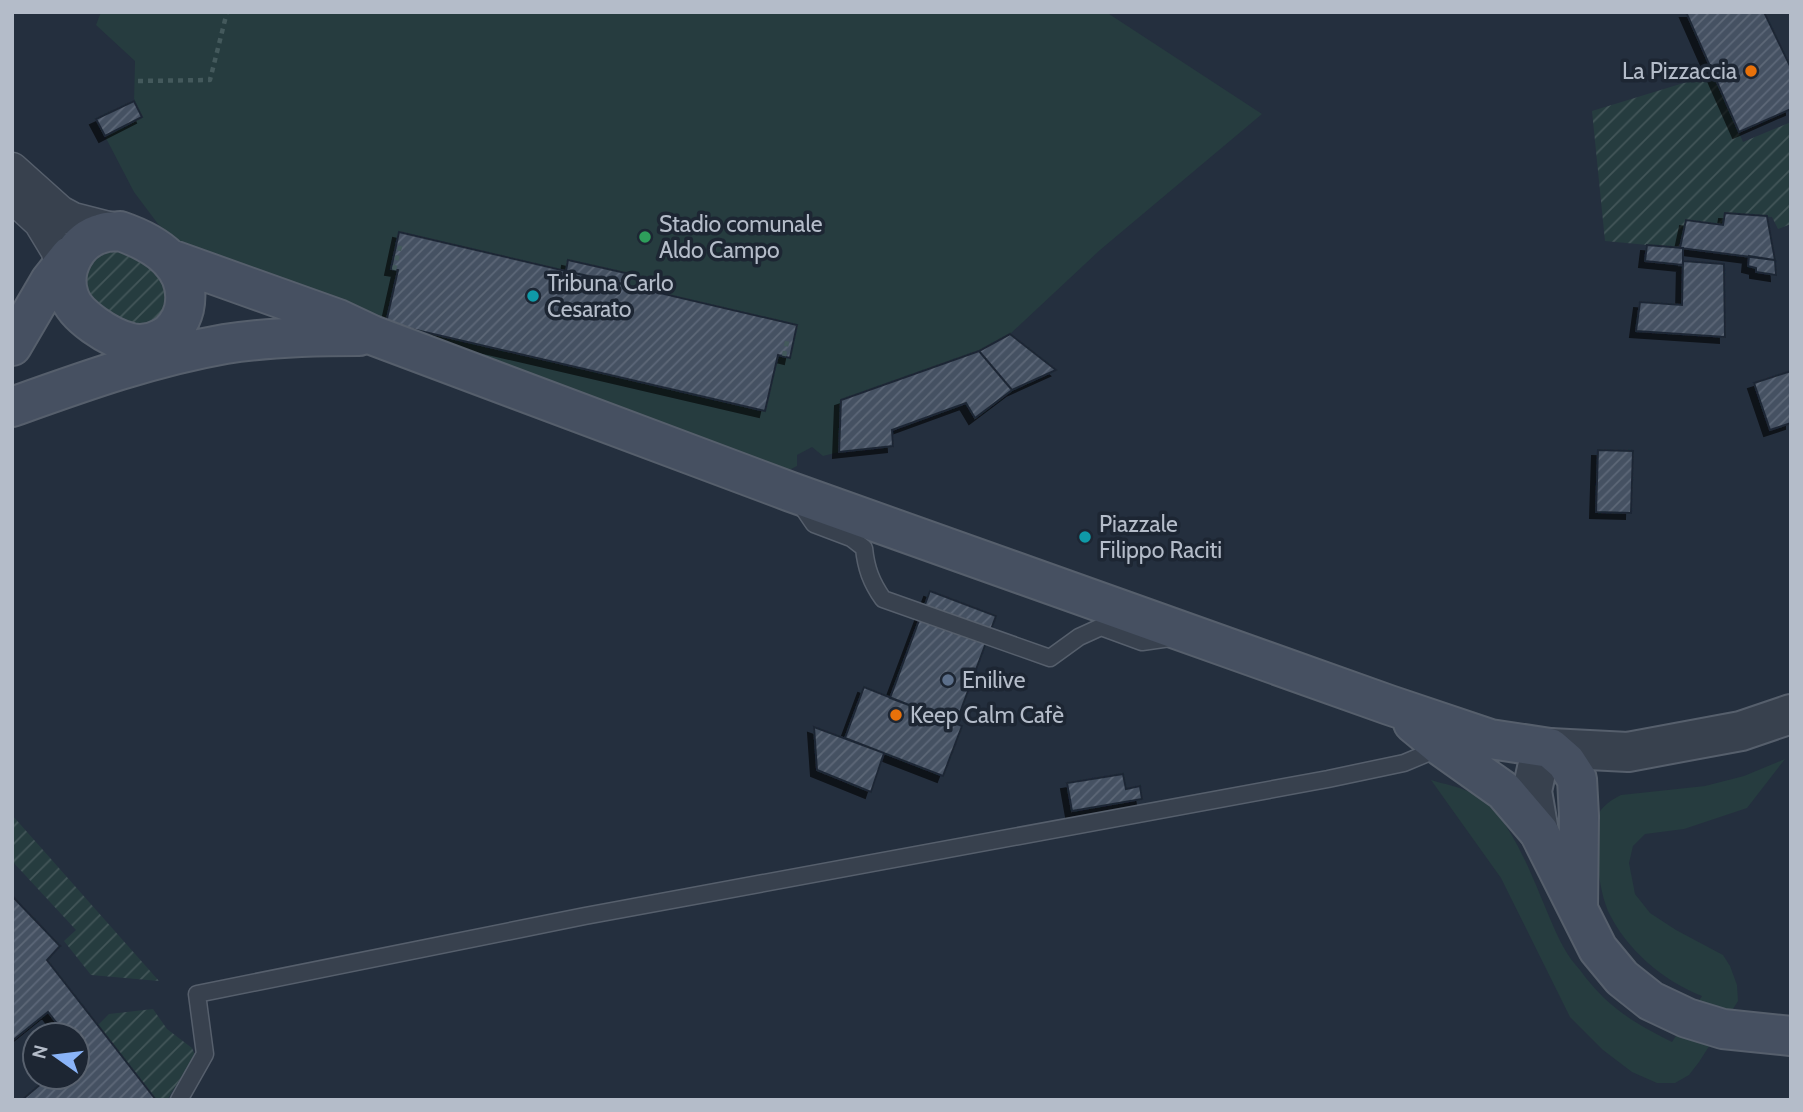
<svg xmlns="http://www.w3.org/2000/svg" width="1803" height="1112" viewBox="0 0 1803 1112" font-family="Cabin,sans-serif">
<style>
.grass{fill:#263c3f}
.garden{fill:url(#garden-furrows)}
.building{fill:url(#building-hatch);stroke:#1f2835;stroke-width:2;filter:url(#shadow)}
.lines{fill:none;stroke-linecap:round;stroke-linejoin:round}
.service-casing{stroke:#565f6c;stroke-width:19}
.minor-casing{stroke:#565f6c;stroke-width:35}
.tertiary-casing{stroke:#565f6c;stroke-width:42}
.secondary-casing{stroke:#565f6c;stroke-width:42}
.path{stroke:#44595c;stroke-width:4.5;stroke-dasharray:5 5;stroke-linecap:butt}
.service{stroke:#38414e;stroke-width:16}
.minor{stroke:#38414e;stroke-width:32}
.tertiary{stroke:#38414e;stroke-width:38}
.secondary{stroke:#465061;stroke-width:38}
.food-dot{fill:#e8710a;stroke:#1d2633;stroke-width:2.5}
.leisure-dot{fill:#2e9e5b;stroke:#1d2633;stroke-width:2.5}
.culture-dot{fill:#0f9aa8;stroke:#1d2633;stroke-width:2.5}
.service-dot{fill:#5c6f8a;stroke:#1d2633;stroke-width:2.5}
.labels{text-anchor:middle;dominant-baseline:central;stroke-width:7;stroke-linejoin:round;paint-order:stroke}
.poi-label{font-size:23px;fill:#b4bcc9;stroke:#1d2633;text-anchor:start}
</style>
<defs>
<pattern id="garden-furrows" width="10" height="10" patternUnits="userSpaceOnUse" patternTransform="scale(1.75)"><rect width="10" height="10" fill="#263c3f"/><path d="M-1 1l2-2M0 10L10 0M9 11l2-2" fill="none" stroke="#435659"/></pattern>
<pattern id="building-hatch" width="6" height="6" patternUnits="userSpaceOnUse" patternTransform="scale(1.75)"><rect width="6" height="6" fill="#455162"/><path d="M-1 1l2-2M0 6l6-6M5 7l2-2" fill="none" stroke="#5d6877"/></pattern>
<filter id="shadow"><feDropShadow dx="-6" dy="6" stdDeviation="0" flood-color="#0009"/></filter>
</defs>
<rect width="100%" height="100%" fill="#242f3e"/>
<!-- grass -->
<path class="grass" d="M101 12H1106L1262 114 1100 250 1010 334 1056 370 1012 390 979 351 841 400 839 452 823 456 812 447 797 455V466L787 471 195 255 158 224 134 192 96 119 134 101 135 61 96 25Z
M1785 759 1747 808 1684 829 1645 834 1633 846 1629 863 1635 894 1650 913 1676 930 1723 955 1730 966 1737 985 1738 1001 1699 1062 1689 1075 1675 1083H1657L1632 1072 1603 1050 1570 1017 1501 878 1431 780C1444 784 1460 787 1472 793 1518 816 1540 905 1564 948 1568 956 1574 963 1580 970 1606 1006 1632 1022 1672 1042L1702 996C1663 981 1626 949 1608 911 1601 894 1599 875 1596 858 1591 827 1591 810 1621 795L1705 786 1744 776Z"/>
<!-- garden -->
<path class="garden" d="M1713 74 1743 142 1791 122V224L1778 229 1772 217 1726 213 1723 225 1686 220 1680 248 1605 241 1592 111Z
M118 250 141 259 165 280 169 316 135 329 88 299 82 272 100 252Z
M12 815 159 981 91 975 64 941 76 930 12 861Z
M153 1009 167 1029 192 1048 195 1055 167 1100H156L98 1025 109 1014Z"/>
<!-- building -->
<path class="building" d="M1686 12H1764L1791 68V109L1739 132Z
M134 101 142 117 105 136 96 119Z
M1725 213 1767 216 1775 260 1680 248 1686 220 1723 225Z
M399 232 797 325 790 358 778 355 765 411 386 323 398 270 391 269Z
M1647 245 1683 248V265L1645 261Z
M1749 256 1775 260 1776 275 1756 272V268L1748 266Z
M568 260 630 274 628 285 566 271Z
M1683 261 1724 264 1725 337 1636 331 1640 302 1682 305Z
M1010 334 1056 370 1012 390 979 351Z
M979 351 1012 390 975 418 966 403 892 430 893 446 839 452 841 400Z
M1791 371V423L1770 430 1754 383Z
M1598 450 1633 451 1631 513 1596 512Z
M930 591 996 616 956 723 890 698Z
M864 687 962 726 943 776 845 738Z
M814 727 884 753 871 792 817 770Z
M1123 774 1126 789 1140 786 1142 799 1072 811 1067 783Z
M12 896 60 946 47 960 156 1100H22L49 1077H77V1035H66L48 1012 12 1041Z"/>
<g class="lines">
<defs>
<path id="service" d="M799 502 814 524 851 538 864 548C866 568 871 582 883 599L1050 658 1079 637 1101 627 1142 642 1170 638
M179 1100 205 1054 197 994 585 916 1328 779 1404 763 1442 747"/>
<path id="minor" d="M12 169 60 212 73 219 120 231
M13 197 40 222 57 250 67 280"/>
<path id="tertiary" d="M1539 832 1532 791 1537 768 1550 748 1628 752 1741 731 1791 714"/>
<path id="secondary" d="M120 231C155 243 193 266 184 309 181 321 173 333 162 338 153 343 141 345 131 343 110 338 75 316 69 296 60 269 77 239 103 233 108 231 114 232 120 231Z
M170 259 338 319 372 335 791 492 1389 705 1490 739 1550 748 1566 762 1577 779 1579 816 1578 908
M12 346 50 281 70 256
M12 407C82 382 151 357 225 344 269 337 314 336 359 336
M1413 723 1442 747 1504 791 1539 832 1598 949 1622 978 1651 1001 1687 1018 1723 1029 1791 1036"/>
</defs>
<!-- service casing -->
<use href="#service" class="service-casing"/>
<!-- minor casing -->
<use href="#minor" class="minor-casing"/>
<!-- tertiary casing -->
<use href="#tertiary" class="tertiary-casing"/>
<!-- secondary casing -->
<use href="#secondary" class="secondary-casing"/>
<!-- path -->
<path class="path" d="M138 81 210 80 227 12
M394 270 401 242
M784 356 788 337"/>
<!-- service -->
<use href="#service" class="service"/>
<!-- minor -->
<use href="#minor" class="minor"/>
<!-- tertiary -->
<use href="#tertiary" class="tertiary"/>
<!-- secondary -->
<use href="#secondary" class="secondary"/>
</g>
<!-- markers -->
<g class="food-dot">
<circle cx="1751" cy="71" r="7"/>
<circle cx="896" cy="715" r="7"/>
</g>
<circle class="leisure-dot" cx="645" cy="237" r="7"/>
<g class="culture-dot">
<circle cx="533" cy="296" r="7"/>
<circle cx="1085" cy="537" r="7"/>
</g>
<circle class="service-dot" cx="948" cy="680" r="7"/>
<g class="labels">
<!-- poi labels -->
<g class="poi-label">
<text x="1737" y="71" text-anchor="end">La Pizzaccia</text>
<text x="659" y="224">Stadio comunale<tspan x="659" dy="26">Aldo Campo</tspan></text>
<text x="547" y="283">Tribuna Carlo<tspan x="547" dy="26">Cesarato</tspan></text>
<text x="1099" y="524">Piazzale<tspan x="1099" dy="26">Filippo Raciti</tspan></text>
<text x="962" y="680">Enilive</text>
<text x="910" y="715">Keep Calm Cafè</text>
</g>
</g>
<!-- border -->
<rect width="1803" height="1112" fill="none" stroke="#b4bcc9" stroke-width="28"/>
<!-- north arrow -->
<g transform="translate(56 1056) rotate(284)"><circle r="33" fill="#1d2633" stroke="#59626f" stroke-width="2"/>
<path d="M0-5L12 26L0 18L-12 26Z" fill="#8ab4f8"/>
<text y="-10" font-size="19" font-weight="bold" text-anchor="middle" fill="#b4bcc9">N</text>
</g>
</svg>
